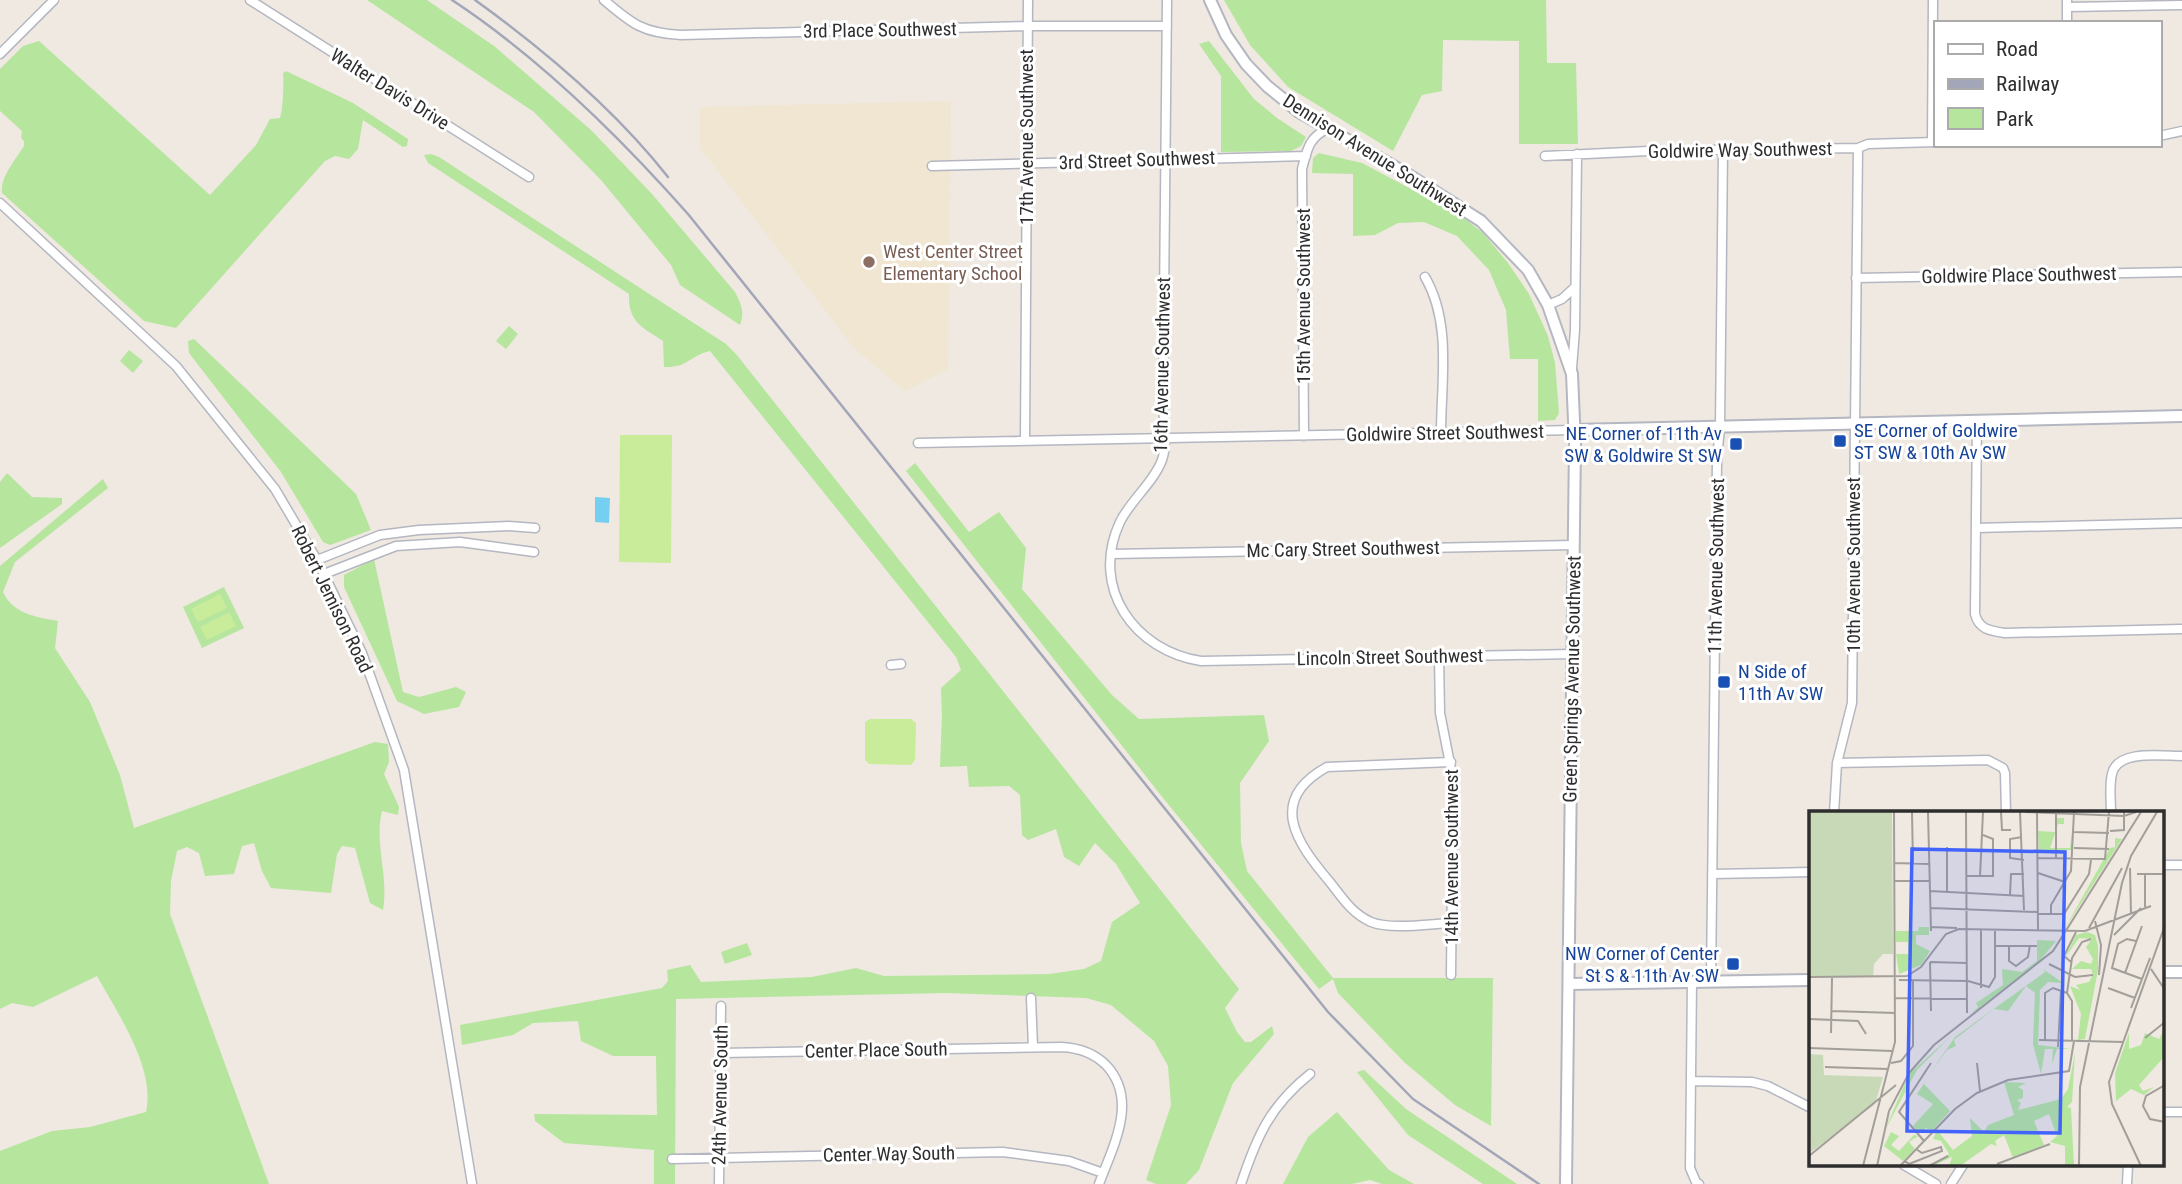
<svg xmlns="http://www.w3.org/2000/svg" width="2182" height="1184" viewBox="0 0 2182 1184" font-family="'Roboto Condensed',sans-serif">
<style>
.education{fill:#f0e6d1}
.green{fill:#b6e59e}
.pitch{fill:#c9ec9a}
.water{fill:#75cff0}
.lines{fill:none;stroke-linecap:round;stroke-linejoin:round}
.street-casing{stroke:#b4b7c1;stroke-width:11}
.secondary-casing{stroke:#b4b7c1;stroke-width:14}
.street{stroke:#fff;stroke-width:8}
.secondary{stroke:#fff;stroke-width:10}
.rail{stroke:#a3a6b8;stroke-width:2.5}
.education-dot{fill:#8d6e63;stroke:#fff;stroke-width:2.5}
.transit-dot{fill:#1a4fb4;stroke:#fff;stroke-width:2.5}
.labels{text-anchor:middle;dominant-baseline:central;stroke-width:6;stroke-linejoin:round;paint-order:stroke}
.street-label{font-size:19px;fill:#2e2e2e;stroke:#fff}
.education-label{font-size:19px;fill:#785e54;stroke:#fff;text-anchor:start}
.transit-label{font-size:19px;fill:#164399;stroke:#fff;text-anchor:start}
.inset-road{fill:none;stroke:#a29e99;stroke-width:2}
.view{fill:#4264fb;fill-opacity:0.15;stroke:#4264fb;stroke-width:3.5}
.inset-edge{fill:none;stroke:#2e2e2e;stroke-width:3.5}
</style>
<rect width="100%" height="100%" fill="#efe9e1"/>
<!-- education -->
<path class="education" d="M951 101 948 369 905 391 854 348 700 148V107Z"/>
<!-- green -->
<path class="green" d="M367 0H427L494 46 591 130 652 194 735 292C741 304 745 312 740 325L680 285 671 265 601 180 534 112Z
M1224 0H1546L1547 63H1576L1578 144H1519V41L1443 40 1442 91 1422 95 1393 151 1288 87 1250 45Z
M39 41 210 195 256 145 270 119 280 118C283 109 284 83 283 73L286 71 353 103 408 139 407 146 403 147 363 120 358 149 349 159 335 156 325 161 176 328 144 321 2 193C0 177 16 159 24 146V141L21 138 22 131 0 111V69L23 46Z
M1209 41 1254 99 1277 118 1306 137 1301 146 1291 151 1221 152V76L1199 44Z
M1319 153 1362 163 1460 215 1483 233 1508 263 1529 294 1548 336 1555 363 1559 413 1555 420 1538 421V359H1510L1506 310 1489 270 1457 236 1424 222 1398 223 1375 235 1353 236V174L1312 173 1313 158Z
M431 154 439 157 726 344 736 354 1239 989 1225 1008 1237 1032 1245 1042H1251L1272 1026 1274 1034 1233 1083 1199 1170 1186 1184H1156L1146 1180 1171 1105 1168 1066 1154 1041 1111 1005 1086 998 945 993 676 999 675 1184H654V1150L564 1143 535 1121 534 1114 657 1115 656 1056H613L581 1041 578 1021 533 1023 513 1035 462 1045 460 1025 662 988 668 981 667 970 690 965 701 982 812 977 856 968 884 976 1049 974 1084 969 1101 961 1112 922 1140 903 1116 864 1095 843 1079 866 1064 857 1056 829 1028 840 1022 835 1020 795 1009 786 969 787 967 766 940 767 942 716 941 688 961 670 956 657 710 351C689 356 688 368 664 367L663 341C642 327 628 322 629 294L428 163 424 155Z
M509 326 518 334 506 349 496 341Z
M194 339 356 494 371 530 330 545 323 542 281 472 189 353 188 341Z
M129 350 143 361 133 373 120 361Z
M915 463 969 532 999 512 1026 548 1022 589 1112 695 1139 719 1264 715 1269 741 1240 783 1241 843 1247 871 1333 978H1493L1491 1126 1455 1105 1404 1062 1338 993 1333 979 1319 989 1163 798 906 471Z
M7 473 32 497 62 498V504L0 548V482Z
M103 479 108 488 15 562 3 592C13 614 36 617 58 621L55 648 90 702 120 775 134 828 375 742 388 744 389 762 384 774 399 807 398 815 382 811C374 844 389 876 383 910L370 903 355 848 342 846 337 854 331 893 271 888 262 871 254 843 242 846 234 874 205 876 199 853 187 847 177 851 171 881 170 914 269 1184H0V1151L52 1131 90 1127 146 1112C156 1069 118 1014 97 976L33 1007 12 1003 0 1009V566Z
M374 559 403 692 419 697 456 687 466 692 459 707 424 714 397 701 344 587V575Z
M224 587 244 628 202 648 183 607Z
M747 943 752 955 725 964 721 952Z
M1364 1070 1406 1109 1517 1184H1483L1408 1135 1357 1072Z
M1337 1112 1389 1170 1414 1184H1382L1370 1180 1352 1184H1283L1308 1137Z"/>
<!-- pitch -->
<path class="pitch" d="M620 435H672L671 563 619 562Z
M220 594 227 608 198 622 191 609Z
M229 612 236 626 207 640 200 627Z
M870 719H911L916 723 915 760 911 765 869 764 865 760V722Z"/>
<!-- water -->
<path class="water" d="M595 497 610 498 609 523 595 522Z"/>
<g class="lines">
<defs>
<path id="street" d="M250 0 529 177
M604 0C632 24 643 33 681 35L1028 26H1167
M1167 0 1163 401C1163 419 1168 443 1162 460 1154 482 1130 501 1120 522 1089 588 1135 651 1201 661L1572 654
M2067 7 2182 5
M2067 23V0
M0 54 54 0
M2159 136 2182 131
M1932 142 1933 0
M1545 156 1648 151 1858 148 1868 144 1935 142
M932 166 1306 156
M0 203 176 366 275 489 317 560 362 653 404 770 472 1184
M1425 277C1452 323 1441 382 1441 433
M1856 278 2182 272
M1548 305 1562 299 1575 287
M1572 368 1575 330 1577 154
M1977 421 1975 614C1979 630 1991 631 2005 633L2182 629
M1304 436 1302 169C1307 151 1308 138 1327 129
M1025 441 1028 0
M918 443 1575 430
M1976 528 2182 523
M1112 554 1574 545
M317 560 380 535 419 530 509 526 535 528
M324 574 396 546 460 542 534 552
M1439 657 1440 713 1453 779 1451 975
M891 665 901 664
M1451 762 1327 767C1267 800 1296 842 1329 881 1342 897 1351 913 1371 922 1391 930 1429 924 1451 923
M1837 763 1988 760 2003 768 2005 773 2006 813
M1834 813 1837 763 1852 703 1858 148
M2111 813C2111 800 2109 786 2112 774 2117 749 2163 756 2182 756
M2163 865H2182
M1712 874 1811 872
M1692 981 1690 1168 1696 1182 1699 1184
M1711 981 1717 460 1720 427 1723 150
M1031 998 1033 1047
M720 1053 1062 1047C1079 1048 1094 1053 1106 1065 1139 1100 1113 1146 1099 1184
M1691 1081 1752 1082 1768 1086 1811 1108
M2163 1112H2182
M672 1159 1003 1152 1069 1161 1103 1173
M1904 1165 1936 1184
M719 1184 721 1006
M1241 1184C1257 1136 1270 1106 1310 1074
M1951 1184 1963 1165
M2127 1184 2128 1165"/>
<path id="secondary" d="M1210 0 1226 35 1246 64 1267 86 1299 112 1404 172 1481 221 1528 270 1548 305 1572 374 1575 444 1566 1184
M1575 430 2182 416
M2163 972H2182
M1569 984 1811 980"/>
</defs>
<!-- street casing -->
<use href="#street" class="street-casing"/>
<!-- secondary casing -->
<use href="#secondary" class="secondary-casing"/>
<!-- street -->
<use href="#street" class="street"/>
<!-- secondary -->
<use href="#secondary" class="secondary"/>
<!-- rail -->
<path class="rail" d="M452 0C540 58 619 136 688 214L1328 1012 1413 1099 1539 1184
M475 0C543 49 616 111 668 177"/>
</g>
<!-- markers -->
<circle class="education-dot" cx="869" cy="262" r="7"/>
<g class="transit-dot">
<rect x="1833" y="434" width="14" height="14" rx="3.5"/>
<rect x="1729" y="437" width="14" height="14" rx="3.5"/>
<rect x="1717" y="675" width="14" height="14" rx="3.5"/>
<rect x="1726" y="957" width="14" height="14" rx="3.5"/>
</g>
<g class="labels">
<!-- street labels -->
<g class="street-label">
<text transform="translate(880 30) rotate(-1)">3rd Place Southwest</text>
<text transform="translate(390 89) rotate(32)">Walter Davis Drive</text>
<text transform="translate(1026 137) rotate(-90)">17th Avenue Southwest</text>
<text transform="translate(1740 150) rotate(-1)">Goldwire Way Southwest</text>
<text transform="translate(1375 155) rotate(32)">Dennison Avenue Southwest</text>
<text transform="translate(1137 160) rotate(-2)">3rd Street Southwest</text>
<text transform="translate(2019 275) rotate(-1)">Goldwire Place Southwest</text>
<text transform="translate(1303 296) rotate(-90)">15th Avenue Southwest</text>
<text transform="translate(1162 365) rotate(-89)">16th Avenue Southwest</text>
<text transform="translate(1445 433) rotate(-1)">Goldwire Street Southwest</text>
<text transform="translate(1343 549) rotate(-1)">Mc Cary Street Southwest</text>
<text transform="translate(1853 565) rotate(-90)">10th Avenue Southwest</text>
<text transform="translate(1716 566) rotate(-89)">11th Avenue Southwest</text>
<text transform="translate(332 599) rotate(64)">Robert Jemison Road</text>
<text transform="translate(1390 657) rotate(-1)">Lincoln Street Southwest</text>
<text transform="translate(1572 679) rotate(-89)">Green Springs Avenue Southwest</text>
<text transform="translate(1451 857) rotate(-90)">14th Avenue Southwest</text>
<text transform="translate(876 1050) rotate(-1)">Center Place South</text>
<text transform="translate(720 1095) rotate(-89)">24th Avenue South</text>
<text transform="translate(889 1154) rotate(-1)">Center Way South</text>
</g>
<!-- education labels -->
<g class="education-label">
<text x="883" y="251">West Center Street<tspan x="883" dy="22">Elementary School</tspan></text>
</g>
<!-- transit labels -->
<g class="transit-label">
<text x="1854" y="430">SE Corner of Goldwire<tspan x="1854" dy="22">ST SW &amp; 10th Av SW</tspan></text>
<text x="1722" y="433" text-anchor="end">NE Corner of 11th Av<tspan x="1722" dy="22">SW &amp; Goldwire St SW</tspan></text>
<text x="1738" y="671">N Side of<tspan x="1738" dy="22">11th Av SW</tspan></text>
<text x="1719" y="953" text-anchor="end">NW Corner of Center<tspan x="1719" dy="22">St S &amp; 11th Av SW</tspan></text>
</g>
</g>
<!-- overview -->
<g transform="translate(1809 811)">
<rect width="355" height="355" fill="#efe9e1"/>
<path d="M247 7H255V13H249L241 37H261L263 21V39H230L229 20 246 21ZM306 27 313 28 255 119 301 37 306 36ZM110 116H120V124H107V133L121 140 112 154 90 163 87 143H99V131H87V120H109ZM278 121 286 124 289 135V159L276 228 269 229 272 203 261 175 271 179 267 174 280 171 284 164 282 158H263L272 150 282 153 284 148 277 136 283 128 270 127 256 147 267 124ZM228 129 247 130 229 152 161 204 169 196 167 192 194 174 193 158 213 161 228 150ZM234 158 254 172 239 171 231 179 229 234 262 238H248L243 253 244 238H236L232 263 224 233 226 182 217 175 199 200 185 198 145 229 147 235 138 239 119 265 146 226 236 161ZM355 219V246L330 274 334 280 345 276 335 284 322 278 307 290 306 262 320 222V238L332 234 336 222 350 228ZM142 225 108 259 75 321 100 263ZM266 242 263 291 258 296 262 297 265 355H256V335L241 331 248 325 240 303 225 310 235 334 204 347 195 324 186 330 188 335 182 333 151 355H140L143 346 123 355 140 343 132 330 124 328 128 319 144 339 163 325 161 307 175 321 179 314 205 304 195 271 217 272 209 276 214 279V287L208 289 212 292 209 299 252 288 259 278ZM118 268 115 273 141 300 123 320 117 317 110 323 104 315 124 293 108 283ZM95 320 82 334 90 340 105 324 109 325 100 331 106 338 94 350 75 335 82 321 90 325Z" fill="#b6e59e"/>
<path d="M0 1H83L84 143H74L65 153 64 166 0 165ZM0 243 14 244 15 264 74 266 66 293 2 341Z" fill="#c8d9b8"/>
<path class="inset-road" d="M103 1 104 53M119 1 122 120M157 1 158 202M192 1 193 19H202M211 1 215 99M216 1 315 5 327 1M228 1 229 119M301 20 315 19V1M265 21 300 22M213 26 201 28V47L215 49M138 36V81M265 37 300 38M229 47 296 48 300 1M247 47V3M85 52 121 53M321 57 322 104M229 62 256 71M328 63H356M336 63V96M157 65H184V28L174 24M171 66 174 1M85 70H121M121 80 215 85M201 84 202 63H215M122 97 228 101M229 103H255L280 63 282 49M242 104V94L262 60 265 1M286 110 292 134 290 164M122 116 148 117M280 117 313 57M172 118V177M305 124 332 97M327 130 318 128 309 133 303 157 333 168M200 134V150L207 155 219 146 221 134M186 135H228M121 151 122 200M121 151 157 152M262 151 255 145 267 121M240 153 266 166 284 164M342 158 356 179M316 162 333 115M0 166 98 165 112 156 137 123 150 118 276 120 342 95M90 169 159 170 180 176 186 166V119M299 177 326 187M258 182 263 147 273 131 282 128M258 182 263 190V230M86 187 158 188M322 197 341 147M23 200 86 202M0 208 49 210 57 223M22 222 23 167M336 227 356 211M230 229 315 231M236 229V182L244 177 258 182M249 236 252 180M0 237 83 240M82 252 92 250 104 235V169M168 252 171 280M16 256 79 258M356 274 337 285 334 295 341 308 356 311M115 330 90 301 122 252M0 345 87 274M96 350 100 353 133 340 132 336 113 342 107 338M188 353 241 333M54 355 86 231 85 1M68 355 80 300 100 262 125 234 244 140 332 1M91 355 146 298 168 282 199 269 260 260 265 230M120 355 139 345M270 355 271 276 313 72 322 45 348 1M332 355 303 293 300 271 356 114"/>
<path class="view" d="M103 38 256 41 251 322 98 320Z"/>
<rect width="355" height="355" class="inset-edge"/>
</g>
<!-- legend -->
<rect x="1934" y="21" width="228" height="126" fill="#ffffff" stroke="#ababab" stroke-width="2"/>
<rect x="1948" y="44" width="35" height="10" fill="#ffffff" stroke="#ababab" stroke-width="2"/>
<text x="1996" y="56" font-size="21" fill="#2e2e2e">Road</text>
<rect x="1948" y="79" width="35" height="10" fill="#a3a6b8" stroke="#ababab" stroke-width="2"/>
<text x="1996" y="91" font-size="21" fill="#2e2e2e">Railway</text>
<rect x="1948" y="108" width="35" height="21" fill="#b6e59e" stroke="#ababab" stroke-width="2"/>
<text x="1996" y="126" font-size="21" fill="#2e2e2e">Park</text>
</svg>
